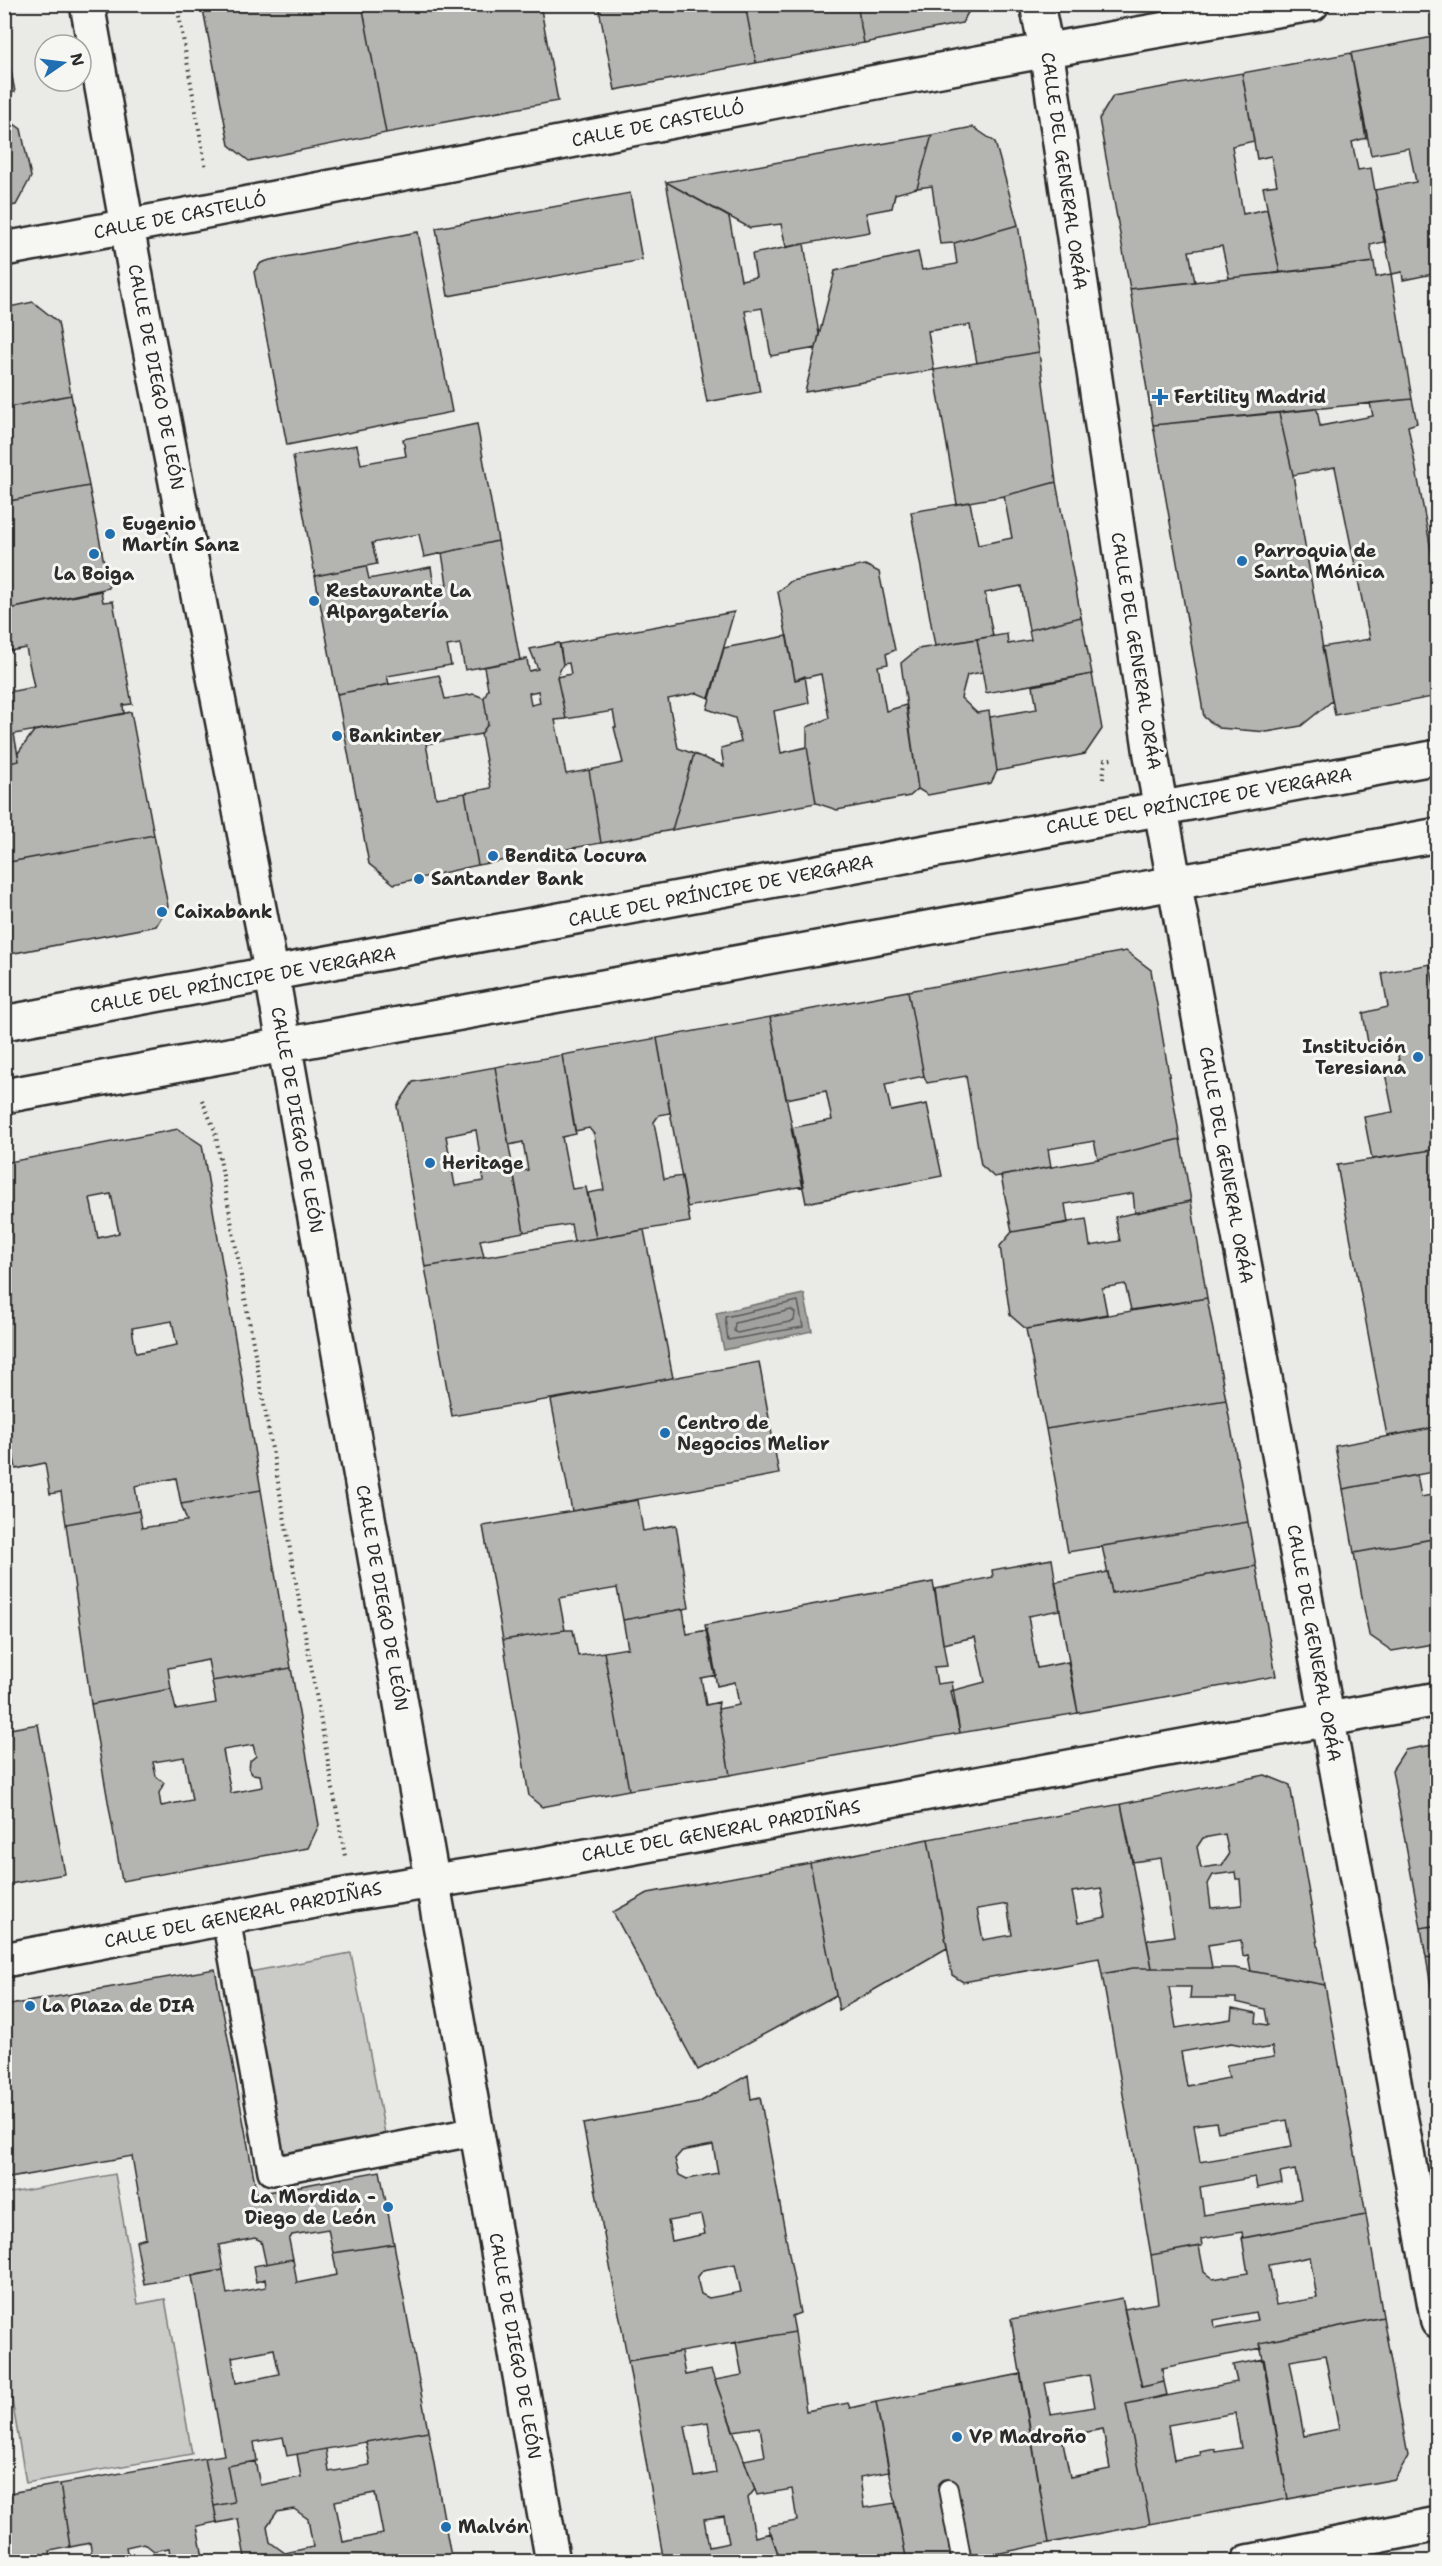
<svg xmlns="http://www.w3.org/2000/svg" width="1442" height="2566" viewBox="0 0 1442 2566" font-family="'Shantell Sans',sans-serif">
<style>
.green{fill:#cacac7;stroke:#7a7a79;stroke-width:1.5}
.water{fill:#a1a19e;stroke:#727270;stroke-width:1.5}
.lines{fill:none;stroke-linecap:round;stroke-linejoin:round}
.shore{stroke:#5a5a59;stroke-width:1.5}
.building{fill:#b4b4b1;stroke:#2b2b2b;stroke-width:1.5;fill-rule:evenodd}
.service-casing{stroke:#2b2b2b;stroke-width:22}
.pedestrian-casing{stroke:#2b2b2b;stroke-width:32}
.minor-casing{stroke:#2b2b2b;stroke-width:38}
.tertiary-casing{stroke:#2b2b2b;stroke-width:38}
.secondary-casing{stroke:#2b2b2b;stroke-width:38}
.path{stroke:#2b2b2b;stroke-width:4;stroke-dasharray:1.5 4.5;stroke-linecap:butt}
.service{stroke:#f6f6f2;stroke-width:18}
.pedestrian{stroke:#f6f6f2;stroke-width:27}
.minor{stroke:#f6f6f2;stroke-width:33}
.tertiary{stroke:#f6f6f2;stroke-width:33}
.secondary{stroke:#f6f6f2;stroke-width:33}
.poi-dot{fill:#1f6fb2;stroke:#f6f6f2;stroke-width:2}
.labels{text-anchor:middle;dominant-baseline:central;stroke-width:6;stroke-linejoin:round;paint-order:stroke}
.street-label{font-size:18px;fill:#2b2b2b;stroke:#f6f6f2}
.poi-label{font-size:18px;font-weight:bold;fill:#2b2b2b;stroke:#f6f6f2;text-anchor:start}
</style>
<rect width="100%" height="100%" fill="#eaeae6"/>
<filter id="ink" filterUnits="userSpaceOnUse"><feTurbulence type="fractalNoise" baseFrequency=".0167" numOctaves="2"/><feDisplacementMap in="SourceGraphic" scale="12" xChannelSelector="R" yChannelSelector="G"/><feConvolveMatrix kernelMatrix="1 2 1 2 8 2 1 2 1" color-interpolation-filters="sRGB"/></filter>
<g filter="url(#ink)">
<!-- green -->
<path class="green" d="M351 1953 389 2155 267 2178 229 1976Z
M115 2174 138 2304 165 2299 192 2454 26 2483 5 2359 4 2235 9 2234 5 2194Z"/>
<!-- water -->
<path class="water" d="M804 1294 812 1331 724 1350 716 1313Z"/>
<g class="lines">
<!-- shore -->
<path class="shore" d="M798 1301 803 1327 728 1340 725 1317Z
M791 1310 795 1313 794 1321 737 1333 734 1331 735 1323Z"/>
</g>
<!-- building -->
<path class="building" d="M202 4H362L386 133 249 161 229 145Z
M362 4H540L558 101 386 133Z
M598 4H745L756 63 615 90Z
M745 4H857L864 43 756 63Z
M857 4H973L962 23 864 43Z
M4 35 15 92 4 94Z
M1438 36V273L1403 280 1402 272 1392 274 1375 190 1416 182 1409 148 1371 155 1351 53Z
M1351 53 1366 138 1352 142 1358 170 1371 168 1384 242 1370 245 1374 262 1280 273 1263 187 1277 185 1271 156 1257 159 1242 73Z
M1242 73 1254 141 1232 146 1243 214 1267 209 1280 273 1229 278 1222 246 1189 251 1195 282 1130 289 1099 119 1113 96Z
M4 117 21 129 31 177 16 205 4 207Z
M973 127 995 142 1018 225 954 243 940 244 932 186 917 188 932 135Z
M932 135 917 188 895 194 892 208 866 213 870 232 786 247 781 224 750 228 666 182Z
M666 182 729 217 741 280 756 277 752 254 804 244 819 334 816 348 771 356 762 308 745 311 760 392 707 402Z
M630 193 642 260 448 296 436 228Z
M1018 225 1039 352 977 363 970 325 928 331 934 370 805 392 835 271 918 252 922 270 957 264 954 243Z
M418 232 452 412 287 445 254 272 261 263 270 260Z
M1374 262 1376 277 1391 274 1412 399 1153 425 1130 289Z
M33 302 58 322 71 395 4 408V308Z
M1039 352 1056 482 1004 496 957 504 934 370Z
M71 395 89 486 4 502V408Z
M1412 399 1417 423 1408 426 1438 587V696L1335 715 1322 647 1370 639 1335 467 1293 475 1279 413 1317 409 1320 426 1373 416 1370 403Z
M1279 413 1293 475 1332 701 1301 726 1267 732 1219 728 1204 717 1153 425Z
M477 424 498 541 424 557 419 534 372 543 377 564 315 576 293 456 357 445 361 464 406 456 403 439Z
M1056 482 1081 617 1029 630 1021 586 985 593 993 636 935 646 911 512 970 502 978 545 1012 538 1004 496Z
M89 486 109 588 4 610V502Z
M498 541 520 660 465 670 460 644 447 646 451 665 387 676 389 684 337 694 315 576 366 566 369 579 431 567 434 587 447 584 442 553Z
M865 565 879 572 895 650 886 654 888 664 878 666 886 711 906 705 918 789 910 796 837 810 816 803 807 747V727L829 718 821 674 795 680 778 592 791 581Z
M101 591 103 602 113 601 132 704 123 705 124 714 14 734 19 761 4 764V693L34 687 26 648 4 652V610Z
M734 612 709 698 697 693 668 699 678 748 694 754 672 830 601 843 589 770 623 763 614 727H616L613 711 566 719 557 677 571 674 569 663 563 664 560 644Z
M1081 617 1092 674 986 693 977 639 1007 634 1008 644 1031 640 1029 630Z
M787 636 795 680 805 676 809 703 774 711 781 753 807 747 816 803 672 830 694 754 724 766 721 748 741 742 735 718 707 709 724 648Z
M977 639 983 672 967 675 961 698 977 713 989 711 997 771 991 783 928 795 918 789 901 663 918 649Z
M559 643 563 664 557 677 566 719 555 720 566 774 589 770 601 843 478 865 465 793 491 788 481 734 488 724 484 698 488 689 484 667 527 659 529 671 538 669 530 649ZM538 691 540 703 531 705 529 693Z
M1092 674 1102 729 1085 754 997 771 990 717 1037 709 1033 686Z
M439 675 445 699 474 694 484 698 488 724 481 734 426 744 436 798 465 793 478 865 394 884 369 864 337 694Z
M131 712 154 835 4 863V764L19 761 18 753 34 731Z
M154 835 168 906 156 926 4 955V863Z
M1126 951 1151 970 1180 1139 1098 1159 1094 1141 1048 1149 1051 1167 994 1177 981 1165 966 1076 927 1083 924 1076 908 991Z
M1430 964 1434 985H1438V1149L1372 1159 1364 1117 1393 1112 1384 1068 1400 1066 1396 1044 1369 1049 1363 1013 1388 1007 1382 973Z
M908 991 924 1076 885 1084 891 1111 927 1104 942 1176 806 1203 791 1128 832 1120 826 1091 786 1099 770 1017Z
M770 1017 804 1186 687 1207 657 1038Z
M657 1038 670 1113 659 1115 654 1122 664 1179 682 1176 690 1222 596 1238 588 1193 604 1190 594 1134 589 1128 575 1131 562 1055Z
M562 1055 576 1134 562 1137 572 1189 586 1187 596 1238 574 1242 571 1224 524 1232 513 1172 528 1170 523 1142 509 1145 495 1067Z
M495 1067 524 1232 480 1240 484 1257 425 1267 397 1106 413 1082ZM476 1130 484 1181 455 1186 446 1136Z
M178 1129 202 1145 261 1490 181 1504 176 1478 135 1486 139 1511 66 1524 61 1492 50 1494 45 1463 16 1469 4 1403V1163ZM111 1194 119 1233 98 1238 90 1198ZM172 1321 177 1345 136 1353 132 1328Z
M1180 1139 1191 1201 1135 1213 1133 1193 1065 1204 1068 1223 1012 1232 1001 1176 1098 1159Z
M1438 1149V1181L1435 1182 1438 1427 1387 1436 1337 1165Z
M1191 1201 1207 1298 1131 1310 1125 1284 1102 1288 1107 1314 1026 1329 1010 1315 1000 1246 1012 1232 1086 1219 1090 1246 1120 1241 1115 1217Z
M644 1230 673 1378 452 1416 425 1267Z
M1207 1298 1226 1400 1046 1429 1026 1329Z
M759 1362 779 1474 572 1511 551 1400Z
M1226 1400 1248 1522 1068 1552 1046 1429Z
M1438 1427V1471L1343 1489 1335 1446Z
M1417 1475 1421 1497 1438 1494V1538L1354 1553 1343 1489Z
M261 1490 291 1668 212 1681 208 1660 168 1668 171 1689 91 1704 66 1524 139 1511 142 1528 187 1521 181 1504Z
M638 1500 643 1531 676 1525 689 1608 623 1620 617 1588 559 1598 565 1630 503 1640 483 1526Z
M1248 1522 1256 1566 1112 1593 1102 1546Z
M1438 1538V1643L1392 1651 1369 1635 1354 1553Z
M1052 1559 1060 1610 1028 1616 1037 1668 1068 1662 1078 1713 960 1733 951 1691 985 1682 975 1637 943 1644 935 1589 993 1577 992 1570Z
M1256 1566 1276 1676 1078 1713 1055 1582 1108 1572 1112 1593Z
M933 1582 947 1666 934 1667 937 1684 952 1682 960 1733 730 1775 718 1709 739 1705 735 1682 717 1686 705 1625Z
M683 1609 687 1634 707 1630 716 1675 701 1678 706 1705 719 1702 718 1709 730 1775 629 1790 604 1652 628 1648 623 1620Z
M565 1630H573L578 1656 604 1652 629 1790 542 1807 529 1796 503 1640Z
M291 1668 319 1825 308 1848 122 1881 91 1704 171 1689 176 1710 216 1703 212 1681ZM253 1745 256 1756 250 1761 249 1769 252 1774 260 1775 262 1787 231 1793 223 1750ZM184 1757 192 1800 161 1806 159 1793 164 1783 156 1776 153 1762Z
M38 1724 65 1874 4 1885V1730Z
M1438 1744V1925L1421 1928 1392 1770 1405 1750Z
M1265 1775 1290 1785 1325 1985 1251 1971 1248 1955 1243 1956 1241 1940 1208 1945 1212 1968H1152L1147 1940 1174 1936 1161 1858 1133 1862 1121 1804ZM1225 1834 1229 1855 1222 1865 1201 1868 1197 1847 1203 1838ZM1235 1872 1236 1879H1240L1242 1905 1211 1908 1208 1884 1213 1875Z
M1121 1804 1152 1968H1133L1102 1974 1099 1958 963 1982 952 1975 928 1839ZM1101 1888 1106 1917 1078 1923 1072 1892ZM1007 1904 1012 1935 983 1940 977 1909Z
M928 1839 947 1948 839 2010 810 1863Z
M810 1863 836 1995 698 2070 613 1912 648 1893Z
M1438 1925V1959L1426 1957 1421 1928Z
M1426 1957 1438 1959V2025L1433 1998Z
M1133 1968H1235L1325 1985 1366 2215 1243 2238 1242 2232 1201 2239 1202 2246 1151 2255 1102 1974ZM1169 1987H1191L1190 1998H1236V2002L1265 2009 1268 2025 1256 2023 1257 2013 1232 2008 1231 2019 1176 2028ZM1231 2043 1262 2049 1272 2047 1274 2057 1226 2065 1229 2078 1187 2086 1181 2052ZM1287 2120 1292 2146 1200 2162 1194 2125 1216 2122 1218 2132ZM1295 2170 1301 2199 1204 2215 1200 2187 1255 2177 1257 2188 1282 2183 1280 2173Z
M215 1969 257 2194 380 2171 394 2244 333 2253 328 2229 292 2235 289 2240 293 2259 266 2264 261 2241 255 2238 219 2245 223 2270 144 2284 136 2241 146 2238 132 2156 4 2179V2006Z
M748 2075 751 2099 760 2097 800 2313 792 2316 795 2332 628 2361 583 2124 698 2103ZM713 2145 718 2173 687 2179 679 2175 675 2159 682 2151ZM701 2215 705 2234 672 2241 668 2221ZM735 2264 741 2292 709 2298 701 2294 697 2278 703 2270Z
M1366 2215 1383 2317 1260 2343 1262 2348 1162 2368 1164 2382 1142 2387 1124 2309 1158 2303 1151 2255 1199 2246 1204 2272 1213 2279 1248 2273 1242 2238ZM1310 2257 1317 2298 1276 2305 1269 2265ZM1255 2312 1257 2320 1215 2328 1214 2320Z
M394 2244 428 2431 287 2456 283 2437 254 2442 257 2461 227 2466 234 2502 214 2506 205 2458 224 2455 192 2276 223 2270 227 2294 266 2287 265 2279 256 2282 253 2266 293 2259 297 2283 337 2275 333 2253ZM274 2349 279 2374 236 2383 232 2357Z
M1122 2298 1142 2387 1164 2382 1167 2395 1126 2404 1150 2524 1049 2543 1011 2319ZM1089 2375 1095 2407 1051 2414 1045 2383ZM1103 2429 1110 2469 1070 2477 1062 2437Z
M1383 2317 1408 2456 1395 2479 1288 2499 1260 2343ZM1325 2355 1339 2429 1304 2436 1290 2361Z
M795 2332 806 2411 848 2403 850 2408 876 2402 889 2472 860 2477 864 2508 895 2503 907 2562H781L768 2526 797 2521 792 2489 757 2495 744 2460 765 2456 760 2427 733 2431 715 2380 742 2375 736 2342Z
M681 2352 685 2375 711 2370 755 2489 748 2498 755 2537 771 2533 781 2562H664L628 2361ZM708 2422 716 2473 695 2477 685 2426ZM724 2516 729 2543 709 2547 704 2519Z
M1264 2359 1288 2499 1150 2524 1126 2404 1237 2382 1233 2365ZM1235 2413 1241 2448 1216 2452 1215 2449 1200 2452 1201 2455 1174 2460 1168 2425Z
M1021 2374 1049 2543 956 2562H907L876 2402Z
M428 2431 452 2562H226L245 2558 238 2519 217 2523 214 2506 234 2502 227 2466 255 2461 260 2485 301 2477 297 2454 326 2449 329 2472 370 2465 366 2442ZM375 2493 383 2534 343 2542 335 2501ZM294 2509 308 2519 313 2547 285 2553 270 2542 267 2526 277 2512Z
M205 2458 217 2522 197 2526 204 2562H171L169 2548 154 2551 144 2543 126 2547 129 2562H93L90 2543 70 2547 60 2484Z
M60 2484 70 2547 50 2551 52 2562H4V2494Z"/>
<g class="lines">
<defs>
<path id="service" d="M948 2489 962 2562"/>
<path id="pedestrian" d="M226 1919 272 2171 477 2131"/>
<path id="minor" d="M1037 4 1046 49 1151 755 1438 2322
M4 249C441 169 874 77 1312 4
M4 1960 351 1894 543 1864 1438 1699
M1248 2562 1438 2524"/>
<path id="tertiary" d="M87 4 137 282 272 975 553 2562"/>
<path id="secondary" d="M4 1023 1438 757
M4 1096 1438 835"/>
</defs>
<!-- service casing -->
<use href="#service" class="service-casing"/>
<!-- pedestrian casing -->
<use href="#pedestrian" class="pedestrian-casing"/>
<!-- minor casing -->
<use href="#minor" class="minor-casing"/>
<!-- tertiary casing -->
<use href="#tertiary" class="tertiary-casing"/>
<!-- secondary casing -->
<use href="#secondary" class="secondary-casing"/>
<!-- path -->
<path class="path" d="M177 4 206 169
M1103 779 1105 760 1112 759
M202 1100 215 1131 345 1856"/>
<!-- service -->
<use href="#service" class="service"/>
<!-- pedestrian -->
<use href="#pedestrian" class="pedestrian"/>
<!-- minor -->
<use href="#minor" class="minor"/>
<!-- tertiary -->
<use href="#tertiary" class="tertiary"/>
<!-- secondary -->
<use href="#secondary" class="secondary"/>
</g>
</g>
<!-- markers -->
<g class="poi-dot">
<path d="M1157 388h6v6h6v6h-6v6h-6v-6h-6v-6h6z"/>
<circle cx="110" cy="534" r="6"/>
<circle cx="94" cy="554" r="6"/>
<circle cx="1242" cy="561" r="6"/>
<circle cx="314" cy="601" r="6"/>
<circle cx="337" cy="736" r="6"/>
<circle cx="493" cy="856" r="6"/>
<circle cx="419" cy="879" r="6"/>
<circle cx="162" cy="912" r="6"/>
<circle cx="1418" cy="1057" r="6"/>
<circle cx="430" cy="1163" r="6"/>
<circle cx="665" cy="1433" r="6"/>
<circle cx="30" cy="2006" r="6"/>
<circle cx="388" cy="2207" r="6"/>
<circle cx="957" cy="2437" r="6"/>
<circle cx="446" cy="2527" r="6"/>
</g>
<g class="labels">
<!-- street labels -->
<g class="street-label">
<text transform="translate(658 124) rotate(-11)">CALLE DE CASTELLÓ</text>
<text transform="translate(1064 171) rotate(82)">CALLE DEL GENERAL ORÁA</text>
<text transform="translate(180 216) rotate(-11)">CALLE DE CASTELLÓ</text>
<text transform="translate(156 377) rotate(79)">CALLE DE DIEGO DE LEÓN</text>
<text transform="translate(1136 651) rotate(81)">CALLE DEL GENERAL ORÁA</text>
<text transform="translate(1199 801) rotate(-10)">CALLE DEL PRÍNCIPE DE VERGARA</text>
<text transform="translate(721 891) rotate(-11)">CALLE DEL PRÍNCIPE DE VERGARA</text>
<text transform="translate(243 980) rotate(-10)">CALLE DEL PRÍNCIPE DE VERGARA</text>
<text transform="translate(297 1120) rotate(80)">CALLE DE DIEGO DE LEÓN</text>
<text transform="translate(1226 1165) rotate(80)">CALLE DEL GENERAL ORÁA</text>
<text transform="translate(382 1598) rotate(80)">CALLE DE DIEGO DE LEÓN</text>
<text transform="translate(1314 1643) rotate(80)">CALLE DEL GENERAL ORÁA</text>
<text transform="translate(721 1831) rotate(-10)">CALLE DEL GENERAL PARDIÑAS</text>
<text transform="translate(243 1915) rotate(-11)">CALLE DEL GENERAL PARDIÑAS</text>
<text transform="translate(515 2346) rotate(80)">CALLE DE DIEGO DE LEÓN</text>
</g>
<!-- poi labels -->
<g class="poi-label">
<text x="1174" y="397">Fertility Madrid</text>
<text x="122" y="524">Eugenio<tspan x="122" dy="21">Martín Sanz</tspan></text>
<text x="1254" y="551">Parroquia de<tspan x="1254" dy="21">Santa Mónica</tspan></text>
<text x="94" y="574" text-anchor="middle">La Boiga</text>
<text x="326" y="591">Restaurante La<tspan x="326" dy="21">Alpargatería</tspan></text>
<text x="349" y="736">Bankinter</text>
<text x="505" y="856">Bendita Locura</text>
<text x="431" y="879">Santander Bank</text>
<text x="174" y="912">Caixabank</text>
<text x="1406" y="1047" text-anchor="end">Institución<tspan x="1406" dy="21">Teresiana</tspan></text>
<text x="442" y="1163">Heritage</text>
<text x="677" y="1423">Centro de<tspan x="677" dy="21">Negocios Melior</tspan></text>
<text x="42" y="2006">La Plaza de DIA</text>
<text x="376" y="2197" text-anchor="end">La Mordida -<tspan x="376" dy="21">Diego de León</tspan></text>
<text x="969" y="2437">VP Madroño</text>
<text x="458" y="2527">Malvón</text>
</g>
</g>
<!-- margin -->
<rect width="1442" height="2566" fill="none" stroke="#f6f6f2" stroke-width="24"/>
<rect x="12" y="12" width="1418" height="2542" fill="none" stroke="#2b2b2b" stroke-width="2" filter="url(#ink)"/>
<!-- north arrow -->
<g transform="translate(63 63) rotate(76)"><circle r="28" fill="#f6f6f2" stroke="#a5a5a2" stroke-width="1.5"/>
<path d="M0-4.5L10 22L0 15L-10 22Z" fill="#1f6fb2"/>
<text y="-9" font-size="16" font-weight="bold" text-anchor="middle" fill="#2b2b2b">N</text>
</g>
</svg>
